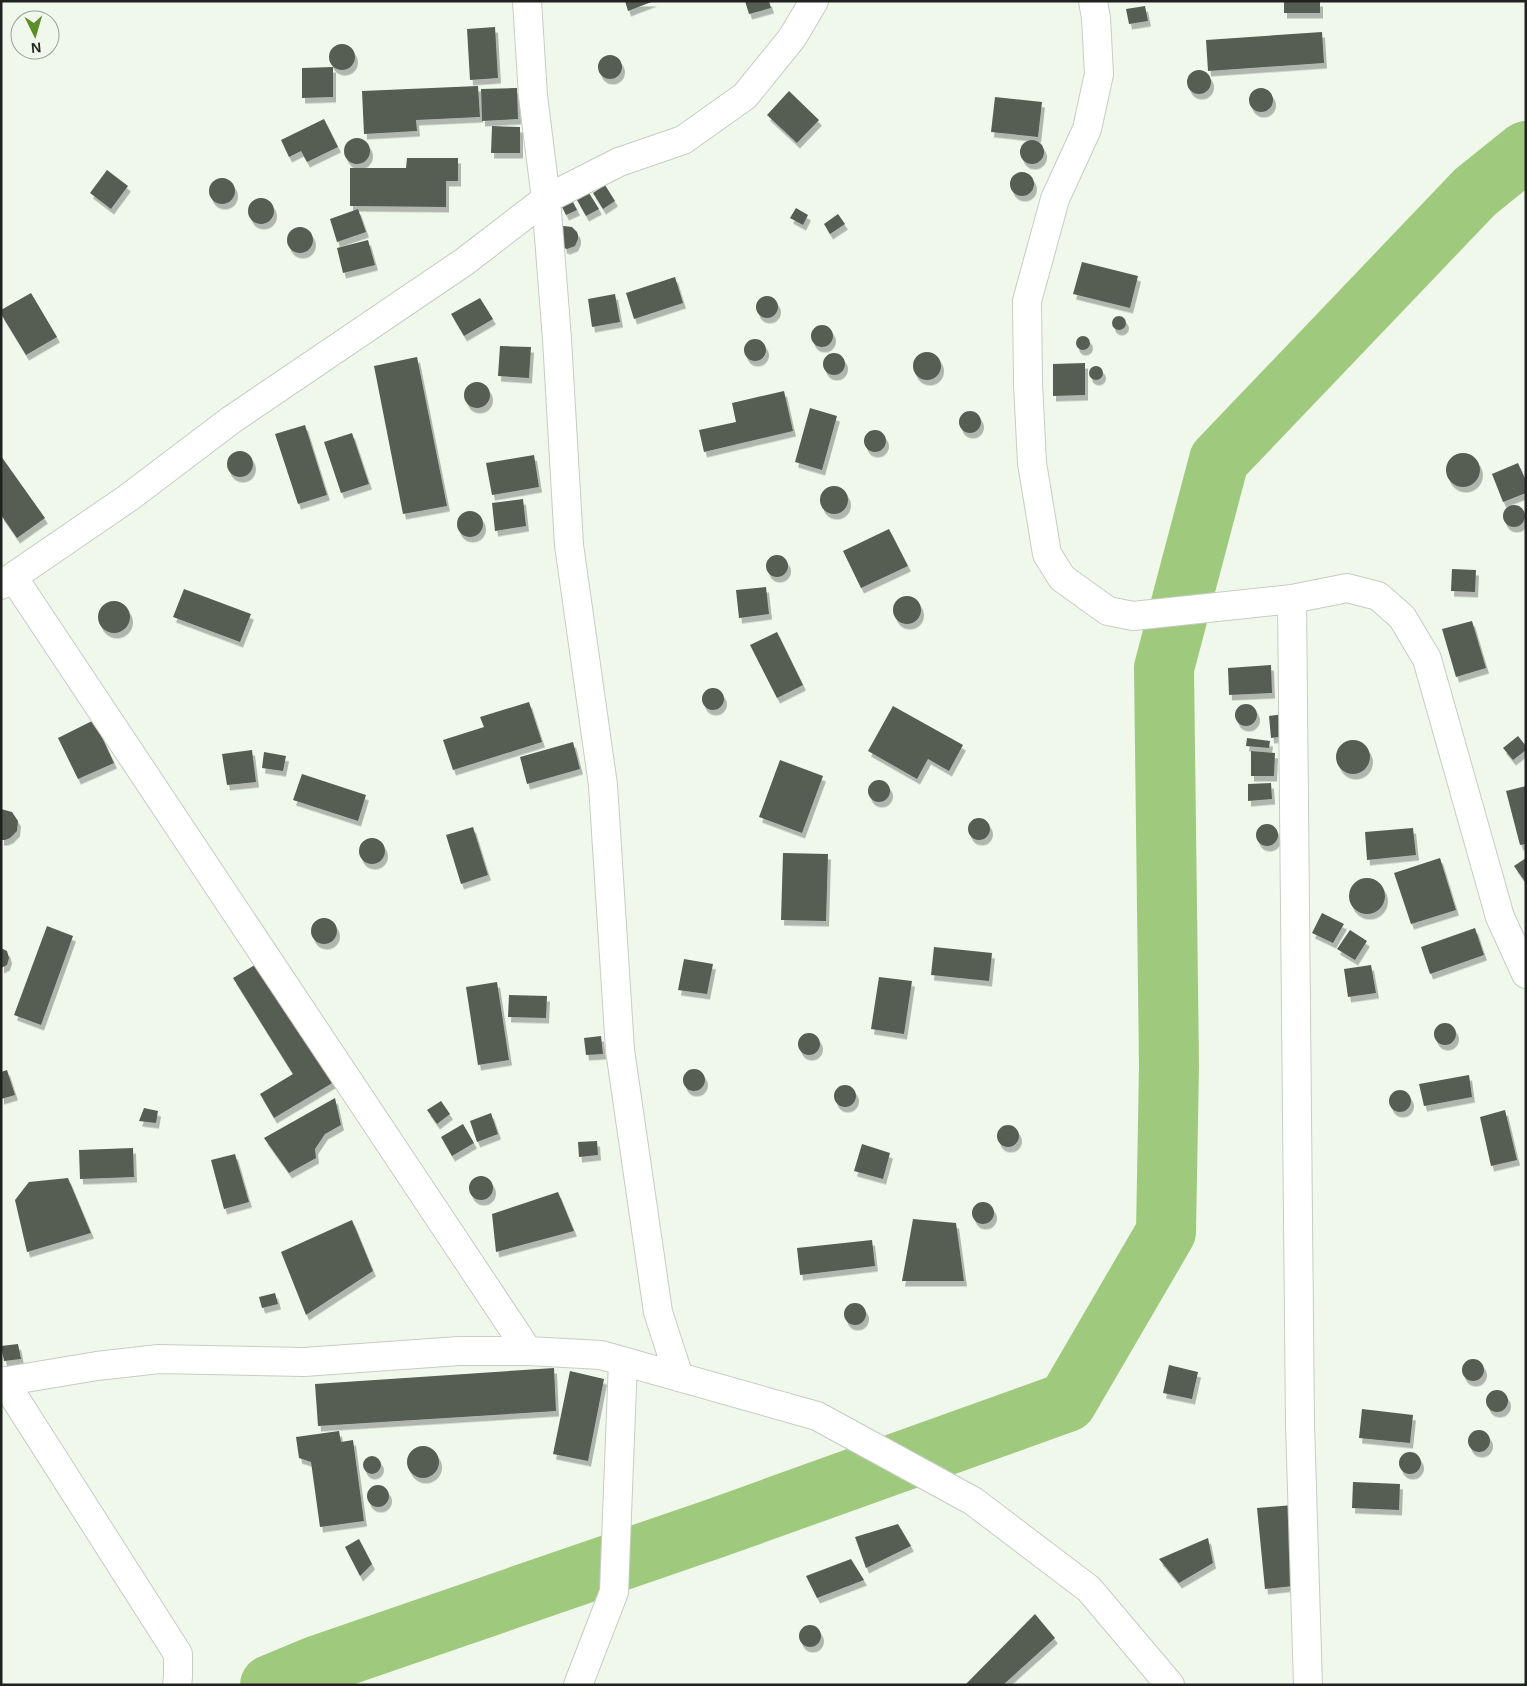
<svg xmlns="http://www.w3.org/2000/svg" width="1527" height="1686" viewBox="0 0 1527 1686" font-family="Helvetica,sans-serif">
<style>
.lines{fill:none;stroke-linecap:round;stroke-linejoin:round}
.river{stroke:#9fca7d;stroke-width:60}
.building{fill:#575d53;filter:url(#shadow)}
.minor-casing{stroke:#c6cdc2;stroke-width:30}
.minor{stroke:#fff;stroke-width:28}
</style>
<defs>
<filter id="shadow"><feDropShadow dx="3" dy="5.5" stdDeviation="0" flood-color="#0004"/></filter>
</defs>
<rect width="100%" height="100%" fill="#f0f8ec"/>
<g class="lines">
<!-- river -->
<path class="river" d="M270 1685 318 1665 716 1528 1067 1402 1166 1232 1169 1066 1164 668 1219 460 1475 192 1526 151"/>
</g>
<!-- building -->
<path class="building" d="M625 1H654L628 11Z
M745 1H769L771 8 749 14Z
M1284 1H1320V13H1284Z
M1145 6 1148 21 1129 24 1126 9Z
M495 27 498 78 470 80 467 29Z
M1322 32 1324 63 1208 71 1206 40Z
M329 57a13 13 0 1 1 26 0a13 13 0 1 1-26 0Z
M598 67a12 12 0 1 1 24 0a12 12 0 1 1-24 0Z
M333 67V97L302 98V68Z
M1187 82a12 12 0 1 1 24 0a12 12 0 1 1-24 0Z
M478 86 480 117 416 120 417 131 364 134 362 91Z
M517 88 518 119 482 121 481 89Z
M1249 100a12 12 0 1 1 24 0a12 12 0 1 1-24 0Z
M789 91 819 120 797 143 767 115Z
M995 97 1042 102 1038 137 991 132Z
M324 119 338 147 307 162 301 151 289 157 281 140Z
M492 126 520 127V153H491Z
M344 151a13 13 0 1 1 26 0a13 13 0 1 1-26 0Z
M1020 152a12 12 0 1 1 24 0a12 12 0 1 1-24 0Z
M407 158H458V181H446V207L350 206V168H406Z
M107 170 128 186 111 209 90 193Z
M1010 184a12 12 0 1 1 24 0a12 12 0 1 1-24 0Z
M209 191a13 13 0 1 1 26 0a13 13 0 1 1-26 0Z
M605 185 615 201 603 209 593 193Z
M589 193 599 209 586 216 577 200Z
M248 211a13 13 0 1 1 26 0a13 13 0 1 1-26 0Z
M573 202 577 210 566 215 562 207Z
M796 208 808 215 803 225 790 218Z
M358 209 366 232 337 242 330 219Z
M838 214 845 224 830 234 824 224Z
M564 226 572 227 577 232 578 235V239L575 246 567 249 564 248 561 227Z
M287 240a13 13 0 1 1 26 0a13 13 0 1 1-26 0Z
M368 240 375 265 343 273 337 248Z
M1082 262 1138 276 1130 308 1073 294Z
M675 277 683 303 634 319 626 293Z
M31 293 57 337 26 355 1 314V310Z
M615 294 620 322 592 327 588 299Z
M756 307a11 11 0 1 1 22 0a11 11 0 1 1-22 0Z
M480 298 493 319 464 336 451 314Z
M1112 323a7 7 0 1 1 14 0a7 7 0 1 1-14 0Z
M811 336a11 11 0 1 1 22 0a11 11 0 1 1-22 0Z
M1076 343a7 7 0 1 1 14 0a7 7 0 1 1-14 0Z
M744 350a11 11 0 1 1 22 0a11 11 0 1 1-22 0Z
M500 346 531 347 529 378 498 376Z
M913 366a14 14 0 1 1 28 0a14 14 0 1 1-28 0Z
M823 364a11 11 0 1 1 22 0a11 11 0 1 1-22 0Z
M417 357 447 506 403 514 374 366Z
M1085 363V395L1053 396V364Z
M1089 373a7 7 0 1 1 14 0a7 7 0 1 1-14 0Z
M464 395a13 13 0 1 1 26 0a13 13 0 1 1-26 0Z
M784 391 793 431 704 452 699 430 736 422 732 403Z
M810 408 837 416 822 470 795 462Z
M959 422a11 11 0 1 1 22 0a11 11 0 1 1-22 0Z
M305 425 327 495 298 504 275 434Z
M864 441a11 11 0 1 1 22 0a11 11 0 1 1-22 0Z
M352 433 369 484 341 493 324 442Z
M227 464a13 13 0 1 1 26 0a13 13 0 1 1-26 0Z
M1446 470a17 17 0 1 1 34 0a17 17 0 1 1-34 0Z
M534 455 539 487 492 495 486 463Z
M1 456 45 518 17 538 1 515Z
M1518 463 1526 481V493L1503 502 1492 474Z
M820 500a14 14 0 1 1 28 0a14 14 0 1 1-28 0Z
M523 499 526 526 495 531 492 503Z
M1503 516a11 11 0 1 1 22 0a11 11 0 1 1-22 0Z
M457 524a13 13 0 1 1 26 0a13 13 0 1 1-26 0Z
M889 529 908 566 861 588 843 551Z
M766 566a11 11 0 1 1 22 0a11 11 0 1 1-22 0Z
M1452 569 1476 570 1475 592 1451 591Z
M766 587 769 614 739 618 736 590Z
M184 589 251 614 240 642 173 617Z
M893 610a14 14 0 1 1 28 0a14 14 0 1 1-28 0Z
M98 617a16 16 0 1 1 32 0a16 16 0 1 1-32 0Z
M1472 621 1486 668 1456 677 1442 629Z
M777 632 803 685 777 698 750 645Z
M1271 665 1272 693 1229 695 1228 668Z
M702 699a11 11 0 1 1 22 0a11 11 0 1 1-22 0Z
M529 702 542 742 453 770 443 740 484 727 480 717Z
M1235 715a11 11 0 1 1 22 0a11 11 0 1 1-22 0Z
M893 706 963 745 949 771 928 759 917 779 868 751Z
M1284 714 1286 736 1271 738 1269 716Z
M94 720 114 763 78 779 58 738Z
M1518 736 1526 746V750L1513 760 1503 748Z
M1247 738 1270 741 1269 748 1246 746Z
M1336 757a17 17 0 1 1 34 0a17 17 0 1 1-34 0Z
M573 742 580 769 527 784 520 757Z
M252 750 256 782 227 785 222 754Z
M1251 751 1275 753 1274 776H1251Z
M264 752 286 756 283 771 262 768Z
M780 760 823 776 802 833 759 817Z
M302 774 366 795 358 821 293 800Z
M868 791a11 11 0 1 1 22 0a11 11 0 1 1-22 0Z
M1271 783 1272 799 1248 801V784Z
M1526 786V844L1520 845 1506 791Z
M1 809 12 812 18 821 17 831 10 838 5 840H1Z
M968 829a11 11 0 1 1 22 0a11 11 0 1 1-22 0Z
M1256 835a11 11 0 1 1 22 0a11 11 0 1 1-22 0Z
M473 827 488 875 461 884 446 835Z
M1413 828 1416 855 1367 860 1365 832Z
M359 851a13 13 0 1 1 26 0a13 13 0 1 1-26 0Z
M783 853 828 854 826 921 781 920Z
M1440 858 1456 910 1411 924 1394 873Z
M1526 858V883L1514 866Z
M1349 896a18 18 0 1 1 36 0a18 18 0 1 1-36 0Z
M1322 913 1344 924 1333 943 1312 933Z
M311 931a13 13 0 1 1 26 0a13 13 0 1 1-26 0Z
M47 926 73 936 41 1025 14 1015Z
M1475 928 1484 955 1430 974 1421 947Z
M1350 930 1367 941 1355 960 1337 949Z
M934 947 992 953 989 981 931 975Z
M1 948 7 951 9 958 7 965 1 968Z
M684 959 713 964 707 994 678 990Z
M260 962 334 1082 274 1118 260 1094 293 1074 233 978Z
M1371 965 1376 993 1348 997 1344 969Z
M879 977 912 981 904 1034 871 1029Z
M497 982 509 1060 478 1065 466 987Z
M509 995 547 996 546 1018 508 1017Z
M1434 1034a11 11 0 1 1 22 0a11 11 0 1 1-22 0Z
M798 1044a11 11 0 1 1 22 0a11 11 0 1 1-22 0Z
M601 1036 603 1054 586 1055 584 1038Z
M683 1080a11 11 0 1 1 22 0a11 11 0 1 1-22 0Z
M7 1070 15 1095 1 1099V1072Z
M1469 1075 1472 1097 1424 1106 1419 1084Z
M834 1096a11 11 0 1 1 22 0a11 11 0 1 1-22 0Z
M1389 1101a11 11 0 1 1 22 0a11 11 0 1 1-22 0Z
M335 1098 341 1125 325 1134 315 1149 316 1158 289 1173 264 1138Z
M441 1101 450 1114 437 1124 427 1110Z
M144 1108 158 1111 156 1123 139 1121Z
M1505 1110 1517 1160 1491 1166 1480 1117Z
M491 1113 498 1134 477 1142 470 1121Z
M463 1124 474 1143 452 1156 441 1137Z
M997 1136a11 11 0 1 1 22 0a11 11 0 1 1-22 0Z
M597 1141 598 1155 579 1157 578 1142Z
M862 1144 890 1153 883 1179 854 1171Z
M133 1148 134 1177 80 1179 79 1150Z
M235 1154 249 1202 224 1209 211 1160Z
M469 1188a12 12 0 1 1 24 0a12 12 0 1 1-24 0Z
M68 1178 91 1233 27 1252 15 1200 29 1182Z
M558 1192 574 1231 496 1252 492 1214Z
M972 1213a11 11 0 1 1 22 0a11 11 0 1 1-22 0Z
M913 1219 956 1223 964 1281H902Z
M352 1220 373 1271 306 1315 281 1252Z
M872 1240 875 1266 800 1275 797 1248Z
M275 1293 278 1304 262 1308 259 1297Z
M844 1314a11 11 0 1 1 22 0a11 11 0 1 1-22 0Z
M18 1344 21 1359 4 1361 1 1346Z
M1462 1370a11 11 0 1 1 22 0a11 11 0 1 1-22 0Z
M1169 1365 1198 1372 1192 1399 1163 1393Z
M554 1368 556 1411 318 1426 315 1384Z
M570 1371 604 1379 588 1461 553 1454Z
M1486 1401a11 11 0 1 1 22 0a11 11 0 1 1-22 0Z
M1362 1409 1413 1415 1410 1443 1359 1438Z
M1468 1441a11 11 0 1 1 22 0a11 11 0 1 1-22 0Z
M339 1431 341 1442 353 1440 364 1521 320 1527 311 1462 299 1458 296 1437Z
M407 1462a16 16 0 1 1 32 0a16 16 0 1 1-32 0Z
M1399 1463a11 11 0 1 1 22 0a11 11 0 1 1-22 0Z
M363 1465a9 9 0 1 1 18 0a9 9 0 1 1-18 0Z
M1353 1482 1400 1484 1399 1510 1352 1508Z
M367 1496a11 11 0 1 1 22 0a11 11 0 1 1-22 0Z
M1294 1505 1302 1585 1265 1589 1257 1508Z
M898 1524 911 1546 866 1568 855 1537Z
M1208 1538 1213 1563 1179 1583 1159 1559Z
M359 1539 372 1564 360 1576 345 1547Z
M851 1559 864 1580 817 1598 806 1576Z
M1035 1614 1055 1638 1003 1685H965Z
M799 1636a11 11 0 1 1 22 0a11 11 0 1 1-22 0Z"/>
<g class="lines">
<defs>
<path id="minor" d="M527 1 533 96 546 199 557 339 569 545 603 785 620 1050 658 1312 679 1377
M1093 1 1096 18 1099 74 1087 129 1055 199 1027 301 1028 384 1032 463 1047 554 1062 578 1108 611 1133 616 1292 599 1347 588 1378 596 1402 617 1427 659 1500 917 1526 974
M13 577 528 1351
M1 585 128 498 231 420 464 262 546 199 619 162 683 140 745 96 792 38 814 1
M1292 599 1300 1424 1308 1685
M4 1381 178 1654V1677L177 1685
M1 1382 97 1366 159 1359 304 1362 459 1351H528L601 1355 817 1416 973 1501 1089 1589 1170 1685
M578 1685 614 1592 623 1361"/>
</defs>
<!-- minor casing -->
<use href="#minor" class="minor-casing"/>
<!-- minor -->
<use href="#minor" class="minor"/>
</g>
<!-- border -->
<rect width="1527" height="1686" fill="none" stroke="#1f221e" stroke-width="5"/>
<!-- north arrow -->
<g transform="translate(35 35) rotate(175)"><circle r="24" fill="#f0f8ec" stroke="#9ca29a"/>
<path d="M0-4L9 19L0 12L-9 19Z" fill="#5b8e26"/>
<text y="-8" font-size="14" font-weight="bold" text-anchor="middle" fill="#1f221e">N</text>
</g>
</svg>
